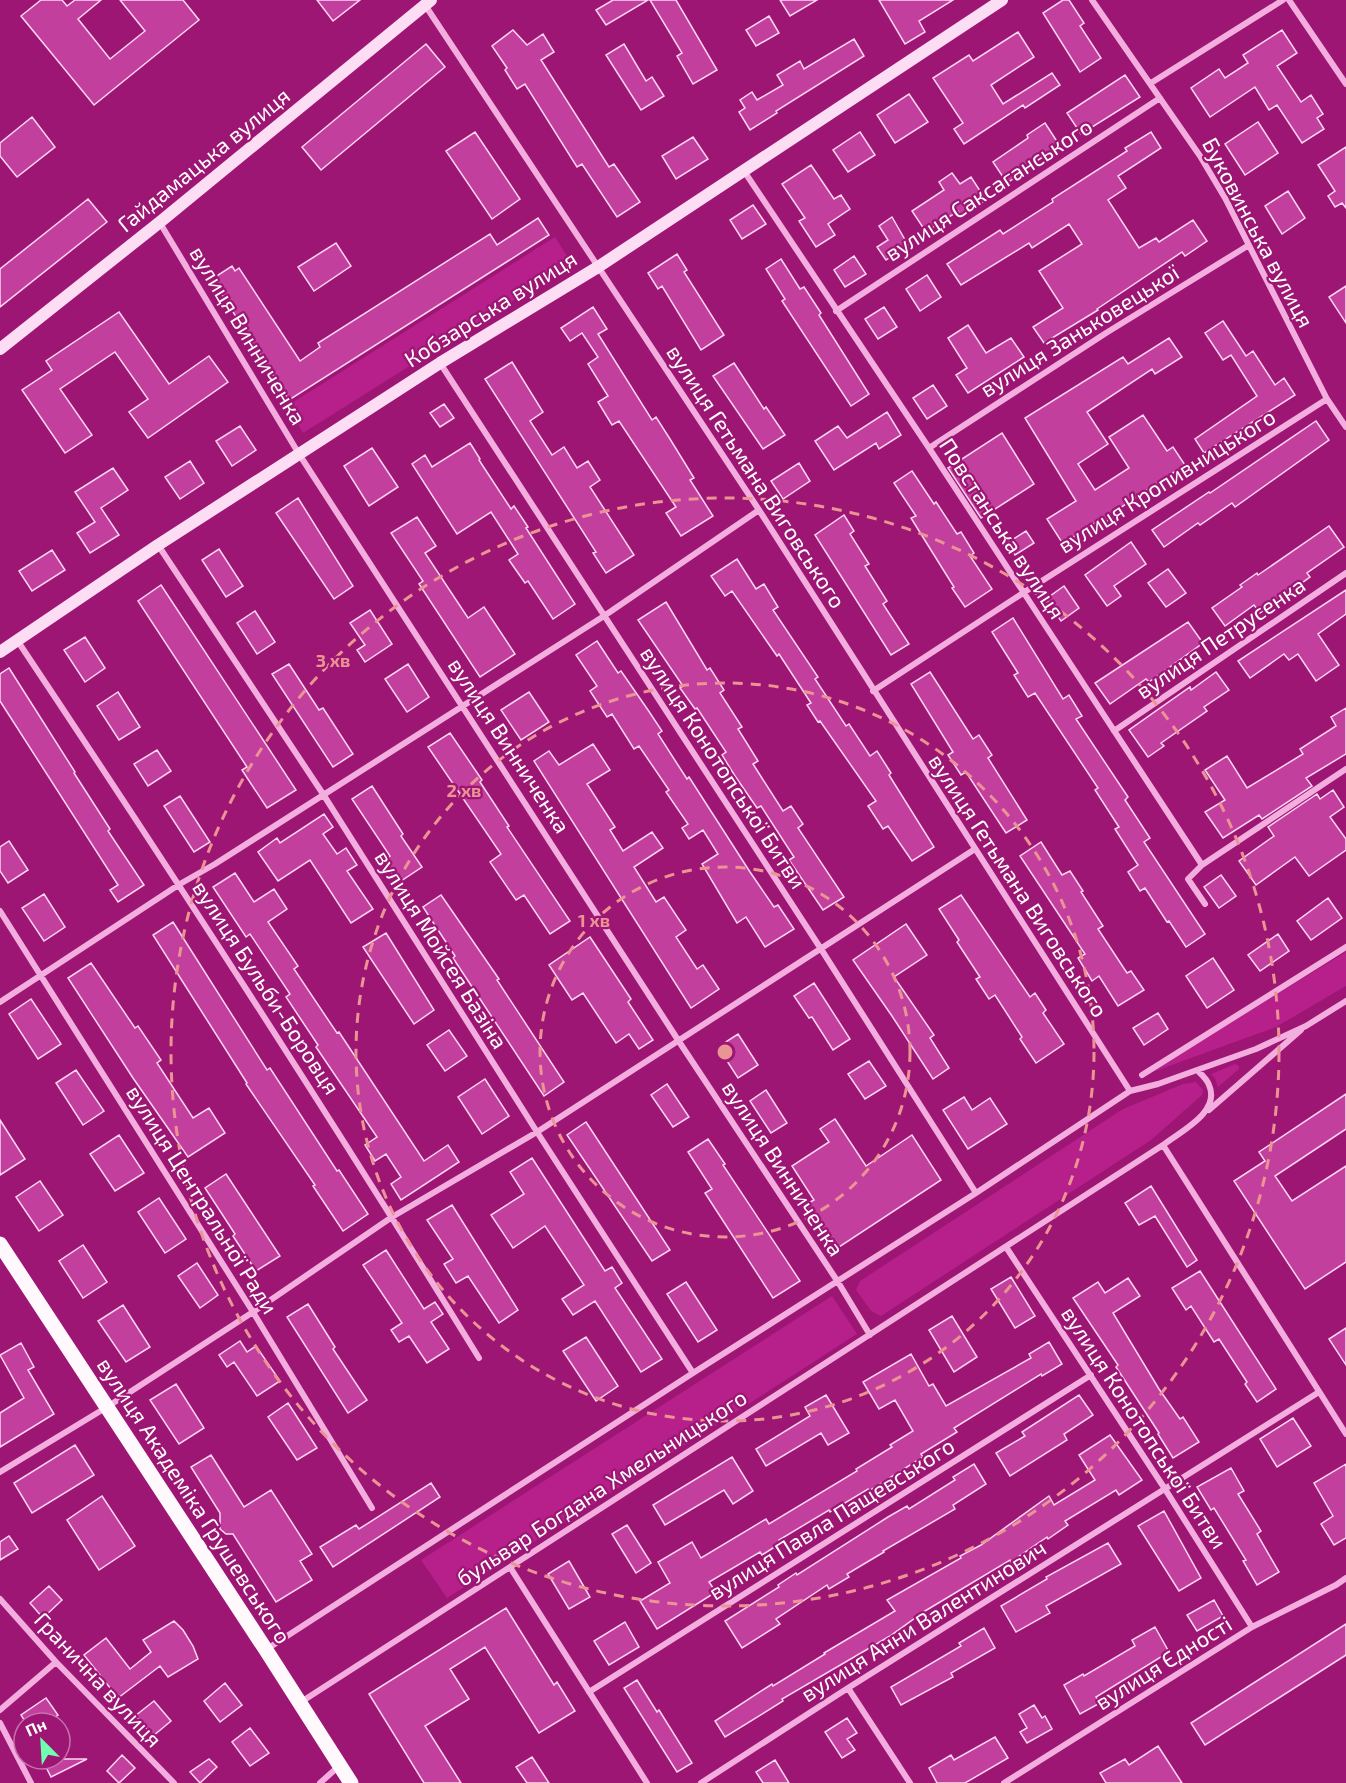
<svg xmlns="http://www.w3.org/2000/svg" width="1346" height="1783" viewBox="0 0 1346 1783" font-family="'Exo 2',sans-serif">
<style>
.green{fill:#b71f8b}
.building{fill:#c33f9d;stroke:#fdd6f2;stroke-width:1.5}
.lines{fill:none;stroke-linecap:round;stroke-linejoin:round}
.street{stroke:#f3aedf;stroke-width:6}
.secondary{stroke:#fcddf3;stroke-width:12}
.primary{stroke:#fff9fd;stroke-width:15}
.ring{fill:none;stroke:#ea9494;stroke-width:3;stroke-dasharray:10 8}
.labels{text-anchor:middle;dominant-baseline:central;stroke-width:4.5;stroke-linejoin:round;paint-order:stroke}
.street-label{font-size:22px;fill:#fff;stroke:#9d1674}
.centre{fill:#ea9494;stroke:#9d1674;stroke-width:3}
.ring-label{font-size:18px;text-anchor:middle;font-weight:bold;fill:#ea9494;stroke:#9d1674;stroke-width:4.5;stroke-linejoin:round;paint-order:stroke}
</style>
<rect width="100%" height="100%" fill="#9d1674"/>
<!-- green -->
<path class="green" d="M555 237 572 264 303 433 287 406Z
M1346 952V986L1276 1027 1147 1074Z
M1235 1064 1239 1066V1069L1218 1087 1215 1078 1211 1074Z
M1196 1082 1203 1090 1202 1095 1151 1140 881 1316 871 1311 856 1290 860 1281 1123 1109 1183 1084Z
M832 1296 857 1334 447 1598 421 1560Z"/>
<!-- building -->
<path class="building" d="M41 0H62L67 6 75 0H101L78 19 110 59 145 31 120 0H183L199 20 94 105 21 16Z
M317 0H360L333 21Z
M613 0H648L606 25 596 10Z
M650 0H676L717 70 693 84 677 56 682 53Z
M780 0H817L790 16Z
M879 0H953L919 21 925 32 905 44Z
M1063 0H1069L1084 23 1080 26 1101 58 1080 72 1043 13Z
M769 16 779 33 756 46 746 30Z
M513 30 527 45 543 34 554 52 541 60 609 167 614 164 640 202 617 217 582 164 577 167 525 84 517 89 505 70 507 68 492 46Z
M1282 30 1297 53 1277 66 1301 102 1311 95 1323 114 1317 118 1324 129 1302 143 1277 105 1269 110 1255 87 1210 117 1191 88 1219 69 1225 78 1248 63 1243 55Z
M1018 32 1034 57 991 85 1003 104 1052 73 1060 85 1025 108 1023 105 964 144 954 129 963 123 933 78 969 55 973 61Z
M854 39 864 56 776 111 777 113 750 130 739 112 745 108 740 100 752 92 757 100 783 85 777 75 800 61 804 69Z
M426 44 445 67 321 170 302 147Z
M624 44 646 81 652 77 664 96 641 110 606 55Z
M1125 75 1140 97 1081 134 1067 113Z
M909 94 928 122 895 143 877 115Z
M32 117 55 147 17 177 0 156V143Z
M1258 122 1278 153 1245 175 1225 144Z
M1045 123 1060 146 1024 169 1025 171 1007 183 993 162 1028 138 1027 135Z
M475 132 520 199 492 219 446 151Z
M860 132 875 155 848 172 833 150Z
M1151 132 1161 148 1118 176 1126 188 1108 200 1139 248 1156 238 1159 242 1193 220 1207 241 1185 256 1182 252 1097 309 1098 310 1044 343 1033 327 1063 308 1039 271 1082 244 1069 224 1032 248 1029 243 961 285 947 264 1000 230 1003 234 1053 202 1052 199 1127 151 1125 148Z
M693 137 708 159 676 179 662 156Z
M1346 147V208L1342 203 1335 207 1328 196 1335 191 1318 165Z
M811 165 834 199 841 195 850 209 828 224 835 235 816 247 799 221 805 218 782 184Z
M952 173 960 184 971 177 986 200 961 216 958 211 926 232 912 211 944 190 939 182Z
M1288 191 1305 218 1282 234 1265 206Z
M88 199 107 222 0 307V269Z
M753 205 766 224 742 239 730 220Z
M892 217 908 245 886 260 877 247 888 240 879 226Z
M538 218 549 235 289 400 212 279 232 266 235 271 239 268 300 361 320 347 318 343 490 234 497 245Z
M336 243 351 266 314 291 298 267Z
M677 254 687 270 684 272 724 335 701 350 662 286 658 289 648 273Z
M854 256 866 274 845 287 834 270Z
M781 259 800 289 804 287 821 313 819 315 869 394 851 406 782 301 785 299 766 269Z
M927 275 941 297 920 311 906 289Z
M1346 286V323L1329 297Z
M593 307 607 329 598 334 652 420 656 417 670 439 694 478 690 480 713 516 681 536 666 513 676 507 619 421 612 425 598 402 608 396 588 364 598 357 582 333 570 341 561 328Z
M884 307 897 327 878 339 865 319Z
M119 312 169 384 209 356 228 382 148 438 129 412 148 399 115 352 60 389 92 435 65 453 22 390 52 370 46 361Z
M1223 321 1246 356 1253 351 1275 385 1284 378 1295 395 1204 453 1195 439 1257 396 1231 355 1223 360 1205 333Z
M968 325 986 353 1011 338 1024 357 968 393 956 375 967 368 948 338Z
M1169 338 1182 357 1155 374 1152 369 1087 412 1108 444 1078 464 1095 490 1129 468 1109 437 1143 415 1167 451 1173 447 1185 465 1117 510 1119 513 1101 525 1098 521 1063 544 1047 519 1076 501 1025 418 1123 357 1128 364Z
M512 362 543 412 530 421 552 455 564 447 577 468 588 461 600 480 590 487 634 555 606 573 593 553 596 552 485 379Z
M734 363 764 409 766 407 785 435 763 449 713 376Z
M933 385 947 406 927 419 913 398Z
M444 404 454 418 440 427 430 413Z
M887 412 901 435 879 449 876 443 834 470 815 441 838 426 847 438Z
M1316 421 1329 440 1235 507 1232 503 1200 525 1198 523 1164 547 1152 530 1209 492 1210 493Z
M240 426 256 450 232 466 216 441Z
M1002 433 1034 484 981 518 948 468Z
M470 443 480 459 479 460 511 509 514 506 528 527 526 528 575 604 553 619 528 581 525 583 509 560 518 554 491 512 457 534 412 464 425 455 432 467Z
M372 448 398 487 369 506 344 466Z
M190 461 204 483 180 499 165 477Z
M799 463 810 481 783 499 771 481Z
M113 468 128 490 101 508 119 535 90 553 77 533 95 522 75 492Z
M912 471 934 504 936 502 957 534 961 532 974 553 970 556 992 589 965 607 952 588 954 587 911 518 916 516 894 483Z
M298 498 353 586 334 599 276 513Z
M844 515 854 531 850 534 869 564 865 566 887 601 883 604 909 644 891 655 815 535Z
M417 517 436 546 425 553 468 618 484 607 515 654 480 677 419 584 423 581 391 533Z
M1329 526 1344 547 1307 573 1310 577 1260 613 1254 605 1225 626 1212 608 1242 587 1240 585 1257 573 1258 575Z
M1026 531 1034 543 1015 555 1007 543Z
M1131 542 1146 564 1114 586 1121 596 1107 606 1085 575Z
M219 549 243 586 226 597 202 560Z
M52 550 65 570 32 591 19 571Z
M737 559 756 589 764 584 778 607 773 610 818 677 815 679 846 726 849 724 870 756 877 751 891 773 889 775 934 847 912 861 888 826 883 829 868 806 876 801 820 721 818 722 807 705 811 703 779 654 777 656 732 591 725 596 711 576Z
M1168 569 1186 593 1166 607 1148 583Z
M161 585 296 790 267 808 242 770 247 767 138 601Z
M1064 586 1079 608 1061 621 1046 599Z
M1346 590V614L1318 634 1339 665 1316 681 1298 654 1289 660 1284 654 1250 678 1238 661Z
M666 602 707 670 710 668 724 690 720 693 742 727 738 729 758 761 753 764 783 811 791 806 803 824 798 828 844 897 823 910 789 860 794 857 761 806 757 808 735 776 722 755 726 752 697 708 695 709 680 688 683 686 638 620Z
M370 610 392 644 365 662 357 650 365 645 350 623Z
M255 611 275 642 257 654 237 623Z
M1013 618 1063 699 1069 695 1082 716 1076 719 1128 797 1125 800 1150 838 1144 842 1205 934 1186 947 1169 921 1167 922 1145 888 1140 891 1128 872 1138 865 1115 829 1119 827 1095 790 1098 788 1035 693 1028 697 1014 675 1018 673 992 632Z
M1188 622 1203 643 1149 682 1146 679 1110 704 1095 683Z
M85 637 105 668 85 682 64 650Z
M597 641 618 673 621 671 648 710 662 731 658 734 687 779 689 777 750 872 774 907 778 905 794 929 765 947 746 917 737 923 702 864 718 854 703 830 689 839 682 828 688 824 666 792 669 790 639 746 634 749 612 714 607 717 590 691 597 686 576 655Z
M289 664 319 710 323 708 353 754 333 767 272 674Z
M408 664 429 697 407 712 385 679Z
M9 668 75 772 74 773 110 829 108 831 144 885 118 902 110 890 118 885 0 701V674Z
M930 672 973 739 979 735 992 755 988 758 1027 820 1006 833 966 772 961 775 948 755 953 752 911 684Z
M1216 672 1229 690 1204 707 1207 711 1161 743 1164 746 1148 757 1129 730 1190 687 1191 690Z
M118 692 140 727 119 740 97 706Z
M529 692 549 722 521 740 501 710Z
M1346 708V754L1306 778 1312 786 1262 819 1259 815 1223 838 1205 812 1225 800 1205 770 1227 756 1247 788 1303 754 1300 749 1336 726 1331 717Z
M450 733 482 780 480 782 509 826 507 827 570 921 550 934 524 895 516 900 490 862 501 854 428 747Z
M593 744 610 770 587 784 615 827 610 830 623 851 652 832 663 848 634 867 656 902 664 897 686 930 676 937 697 969 703 965 719 989 691 1008 534 761 549 751 559 765Z
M157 750 171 771 148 786 134 764Z
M372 786 403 834 401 836 422 867 398 883 383 861 390 856 352 799Z
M1333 790 1344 807 1330 817 1346 839V850L1309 876 1295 857 1256 885 1239 861 1274 836 1268 827 1317 794 1320 799Z
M180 796 210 842 194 852 164 806Z
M324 814 333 827 323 834 337 854 346 848 357 865 347 871 373 909 351 923 310 860 278 881 258 852 277 838 280 843Z
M9 841 28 870 8 883 0 871V847Z
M1041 842 1062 875 1070 871 1083 891 1081 892 1103 926 1098 929 1127 973 1131 971 1144 990 1118 1006 1099 976 1092 981 1078 958 1085 954 1020 856Z
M235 873 254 902 274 889 287 909 268 922 298 966 294 969 337 1033 339 1032 424 1161 448 1145 459 1162 401 1200 391 1184 401 1177 386 1154 375 1161 365 1145 377 1137 316 1047 318 1045 286 997 290 994 250 934 246 937 213 887Z
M1221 875 1236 896 1219 908 1204 887Z
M44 894 65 927 44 941 22 908Z
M441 895 499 979 497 980 564 1082 544 1096 453 958 455 956 423 907Z
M961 895 1030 997 1035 993 1046 1010 1043 1013 1064 1044 1036 1063 1020 1039 1022 1037 995 995 989 999 976 979 980 977 957 942 959 940 939 909Z
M1328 898 1342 918 1311 940 1297 921Z
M173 922 267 1070 270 1068 337 1171 339 1170 368 1214 343 1231 313 1186 315 1185 246 1084 247 1083 153 935Z
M906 924 927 955 894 977 934 1035 930 1038 949 1068 933 1079 892 1016 853 960Z
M386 933 434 1010 414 1024 363 947Z
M1278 934 1289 951 1260 971 1248 955Z
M590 937 631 999 628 1002 653 1040 639 1049 629 1034 616 1043 583 993 572 1000 549 965Z
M1213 958 1234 990 1207 1008 1186 976Z
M91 963 135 1028 138 1026 161 1060 157 1063 193 1118 209 1108 225 1133 188 1157 133 1078 68 978Z
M814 983 850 1039 833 1050 812 1017 809 1018 794 996Z
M31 999 61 1044 38 1059 9 1014Z
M1158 1013 1168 1029 1144 1045 1133 1028Z
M449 1030 467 1056 445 1071 427 1045Z
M738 1034 758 1065 738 1078 718 1047Z
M869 1061 886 1086 865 1099 848 1074Z
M76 1070 104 1111 83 1125 56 1083Z
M485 1079 509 1116 482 1134 458 1097Z
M667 1084 689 1117 673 1127 651 1095Z
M766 1090 787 1123 771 1133 750 1101Z
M1346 1094V1129L1275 1176 1292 1201 1346 1166V1262L1305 1289 1234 1181 1265 1161 1259 1152Z
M964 1097 972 1110 990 1098 1007 1124 968 1149 943 1110Z
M835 1119 866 1166 912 1135 941 1180 833 1251 803 1206 814 1200 792 1166 829 1142 820 1129Z
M0 1120 25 1159 0 1175Z
M586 1122 670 1250 652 1261 567 1135Z
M119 1135 144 1173 115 1191 90 1154Z
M708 1139 725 1164 723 1165 800 1281 773 1298 705 1193 712 1189 688 1152Z
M532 1158 605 1271 612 1267 622 1283 615 1288 662 1359 641 1372 595 1301 573 1315 562 1299 584 1285 545 1226 513 1248 491 1215 524 1194 510 1172Z
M226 1174 280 1256 256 1271 233 1236 235 1234 205 1188Z
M40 1181 63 1215 39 1231 16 1197Z
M1151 1186 1197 1260 1187 1267 1155 1216 1139 1225 1125 1203Z
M159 1198 186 1239 165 1253 138 1212Z
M452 1205 518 1310 499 1323 468 1276 456 1283 444 1264 453 1259 427 1220Z
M83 1245 107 1282 83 1298 59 1261Z
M386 1250 424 1309 435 1302 443 1314 431 1322 449 1349 427 1363 409 1336 399 1342 391 1330 402 1323 363 1265Z
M197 1263 218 1295 200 1308 178 1276Z
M1200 1271 1276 1389 1257 1402 1245 1384 1247 1382 1219 1339 1214 1342 1191 1306 1186 1310 1172 1288Z
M1011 1277 1035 1316 1015 1328 991 1289Z
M1128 1278 1140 1296 1113 1313 1159 1389 1180 1419 1183 1417 1199 1442 1173 1458 1158 1434 1159 1433 1116 1367 1118 1365 1073 1298 1098 1282 1105 1293Z
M686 1282 717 1330 698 1342 667 1294Z
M308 1304 335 1347 333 1349 367 1400 348 1413 287 1317Z
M123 1305 150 1347 126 1362 98 1321Z
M952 1316 977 1357 954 1372 929 1330Z
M1346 1328V1365L1329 1339Z
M586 1337 618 1386 596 1401 563 1351Z
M240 1341 247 1352 256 1346 280 1381 257 1396 234 1362 227 1367 219 1355Z
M1049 1342 1062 1364 1042 1376 1041 1374 954 1428 957 1432 921 1454 923 1457 869 1491 868 1489 830 1512 829 1510 779 1540 781 1543 762 1555 760 1552 709 1582 716 1592 657 1629 640 1601 670 1583 658 1562 692 1542 701 1558 766 1519 769 1524 857 1471 856 1469 892 1447 890 1445 913 1431 895 1400 879 1409 863 1382 911 1354 929 1386 933 1384 946 1406 1031 1358 1029 1354Z
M21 1343 34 1367 28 1370 54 1414 0 1447V1413L24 1398 0 1355Z
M176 1384 204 1428 179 1444 150 1400Z
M826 1395 849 1433 828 1445 821 1433 766 1466 756 1449 810 1416 805 1407Z
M1079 1395 1093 1415 1064 1434 1067 1440 1010 1476 996 1453 1025 1436 1022 1432Z
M288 1403 317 1448 297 1460 268 1417Z
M1293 1418 1311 1446 1277 1467 1260 1439Z
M1110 1435 1142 1480 1119 1495 1116 1490 1065 1521 1068 1525 1048 1539 1047 1537 1011 1562 1010 1560 925 1611 890 1636 782 1699 783 1701 725 1737 715 1721 772 1684 773 1686 825 1654 824 1653 895 1611 887 1600 961 1558 960 1556 981 1545 1049 1496 1054 1505 1095 1480 1079 1455Z
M75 1445 94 1475 32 1513 14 1483Z
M211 1455 244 1507 271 1490 312 1554 300 1561 312 1580 276 1602 233 1534H226L220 1529V1513L191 1467Z
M732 1457 753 1491 733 1504 724 1490 665 1525 653 1505Z
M974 1464 986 1484 953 1505 955 1509 883 1551 884 1552 847 1574 849 1577 829 1589 827 1585 776 1619 780 1624 742 1648 725 1621 779 1587 778 1585 796 1573 797 1575 888 1517 907 1506 909 1509 955 1480 953 1477Z
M1346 1464V1538L1334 1545 1321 1524 1333 1516 1314 1483Z
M1231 1468 1244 1491 1238 1494 1261 1531 1257 1534 1279 1572 1257 1585 1243 1561 1246 1560 1214 1508 1211 1510 1197 1487Z
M431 1483 440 1497 333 1567 320 1547 356 1525 359 1529Z
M102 1496 135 1546 99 1570 67 1520Z
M1164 1511 1201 1578 1179 1591 1138 1526Z
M627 1525 651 1563 636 1573 612 1534Z
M9 1536 18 1549 0 1560V1542Z
M1108 1543 1121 1564 1046 1606 1050 1613 1016 1632 1001 1606 1047 1579 1046 1577Z
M569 1561 590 1597 569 1609 548 1574Z
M49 1586 62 1600 43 1618 30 1603Z
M1214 1600 1223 1616 1197 1631 1187 1615Z
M506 1608 554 1685 557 1682 575 1711 539 1733 485 1647 450 1669 469 1699 425 1726 461 1783H424L369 1694Z
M174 1621 183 1630 193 1646 198 1659 168 1677 160 1666 118 1698 84 1655 106 1638 130 1669 151 1652 143 1640Z
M625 1622 639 1647 609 1665 594 1641Z
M1346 1624V1655L1205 1745 1191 1723Z
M1155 1627 1169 1652 1096 1697 1100 1703 1080 1714 1064 1685 1083 1674 1084 1676 1135 1646 1132 1640Z
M984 1628 995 1648 951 1673 953 1677 901 1705 891 1687 961 1646 959 1643Z
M637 1680 657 1712 659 1710 692 1763 677 1772 624 1688Z
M225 1683 242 1705 220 1722 204 1701Z
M46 1698 58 1715 47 1723H26L21 1715Z
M154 1701 171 1721 153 1736 135 1716Z
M1034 1705 1042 1718 1045 1716 1052 1729 1027 1743 1020 1732 1027 1728 1019 1714Z
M847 1718 857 1733 847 1739 855 1750 842 1758 825 1732Z
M250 1728 269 1753 250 1766 232 1742Z
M995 1737 1008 1758 965 1783H937L929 1768 951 1755 954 1760Z
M1158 1746 1182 1783H1106L1100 1773 1125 1759 1129 1765Z
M122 1755 135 1768 119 1783 107 1771Z
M532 1757 549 1783H527L516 1767Z
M42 1759H87L51 1777Z
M209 1759 217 1767 200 1783 190 1772Z
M775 1760 789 1783H763L756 1772Z"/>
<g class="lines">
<!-- street -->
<path class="street" d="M1092 0 1200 156 1225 198 1327 399 1346 427
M1289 0 1346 84
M425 5 759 510 1130 1091
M1151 83 1283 0
M744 171 929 448 1202 865 1188 879 1205 904
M160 223 299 454 678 1040 838 1282 870 1335
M836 311 1160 98
M440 363 821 949 976 1193
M929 448 1106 333 1249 245
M158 545 323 794 537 1132 693 1373
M17 640C175 877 330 1116 479 1358
M873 691 1023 593 1327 399
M1114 731 1346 573
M1202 865 1346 769
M0 911 253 1312 372 1508
M0 1002 180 884 215 864 604 616 759 510
M1197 1070 1256 1049 1306 1026 1346 1001
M1142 1075 1346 947
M1209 1110 1301 1030
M1163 1145 1346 1434
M1006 1247 1165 1489 1252 1627
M0 1472 107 1407 253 1312 392 1217 537 1132 975 849
M510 1567 647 1783
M0 1599 56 1662 174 1783
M267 1649 693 1373 976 1193 1130 1091 1158 1084 1197 1070C1201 1074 1207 1079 1209 1085 1221 1112 1181 1131 1163 1145L301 1702
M848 1688 910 1783
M589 1692 1091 1375
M0 1710 56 1662
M0 1723 31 1783
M320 1783 339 1766
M701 1783 848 1688 1319 1392
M1004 1783 1252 1627 1336 1585 1346 1578"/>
<!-- secondary -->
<path class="secondary" d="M0 349 160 222 431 0
M0 652 158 545 440 363 598 267 1002 0"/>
<!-- primary -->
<path class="primary" d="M0 1244 266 1650 351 1783"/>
</g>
<!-- distance rings -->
<g class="ring">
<circle cx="725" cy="1052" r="185"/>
<circle cx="725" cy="1052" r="369"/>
<circle cx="725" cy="1052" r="554"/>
</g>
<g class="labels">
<!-- street labels -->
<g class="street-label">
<text transform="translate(203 159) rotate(-39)">Гайдамацька вулиця</text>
<text transform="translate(988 189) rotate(-33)">вулиця Саксаганського</text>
<text transform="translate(1259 232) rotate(62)">Буковинська вулиця</text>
<text transform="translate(490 308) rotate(-32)">Кобзарська вулиця</text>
<text transform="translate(1079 330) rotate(-32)">вулиця Заньковецької</text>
<text transform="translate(249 335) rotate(59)">вулиця Винниченка</text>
<text transform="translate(757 476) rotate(57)">вулиця Гетьмана Виговського</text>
<text transform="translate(1166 480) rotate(-32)">вулиця Кропивницького</text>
<text transform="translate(1003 528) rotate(57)">Повстанська вулиця</text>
<text transform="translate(1220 637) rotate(-34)">вулиця Петрусенка</text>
<text transform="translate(510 745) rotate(57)">вулиця Винниченка</text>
<text transform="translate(724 767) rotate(57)">вулиця Конотопської Битви</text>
<text transform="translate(1019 885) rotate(57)">вулиця Гетьмана Виговського</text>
<text transform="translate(442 949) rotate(58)">вулиця Мойсея Базіна</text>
<text transform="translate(267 987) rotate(57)">вулиця Бульби-Боровця</text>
<text transform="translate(784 1168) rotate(57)">вулиця Винниченка</text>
<text transform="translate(203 1199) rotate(58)">вулиця Центральної Ради</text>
<text transform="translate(1145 1427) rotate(57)">вулиця Конотопської Битви</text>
<text transform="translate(601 1487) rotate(-33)">бульвар Богдана Хмельницького</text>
<text transform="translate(195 1500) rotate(57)">вулиця Академіка Грушевського</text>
<text transform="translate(831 1518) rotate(-32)">вулиця Павла Пащевського</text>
<text transform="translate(923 1620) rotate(-32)">вулиця Анни Валентинович</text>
<text transform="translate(1163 1662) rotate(-32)">вулиця Єдності</text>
<text transform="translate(99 1679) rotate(47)">Гранична вулиця</text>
</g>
</g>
<circle cx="725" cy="1052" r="9" class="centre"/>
<g class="ring-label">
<text x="333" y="667">3 хв</text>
<text x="464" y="797">2 хв</text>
<text x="594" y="927">1 хв</text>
</g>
<!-- north arrow -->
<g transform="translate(42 1741) rotate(336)"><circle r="28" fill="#9d1674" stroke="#c473ac" stroke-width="1.5"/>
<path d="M0-4.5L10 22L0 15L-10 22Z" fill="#6fffb0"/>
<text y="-9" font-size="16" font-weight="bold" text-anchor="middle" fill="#ffffff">Пн</text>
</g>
</svg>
